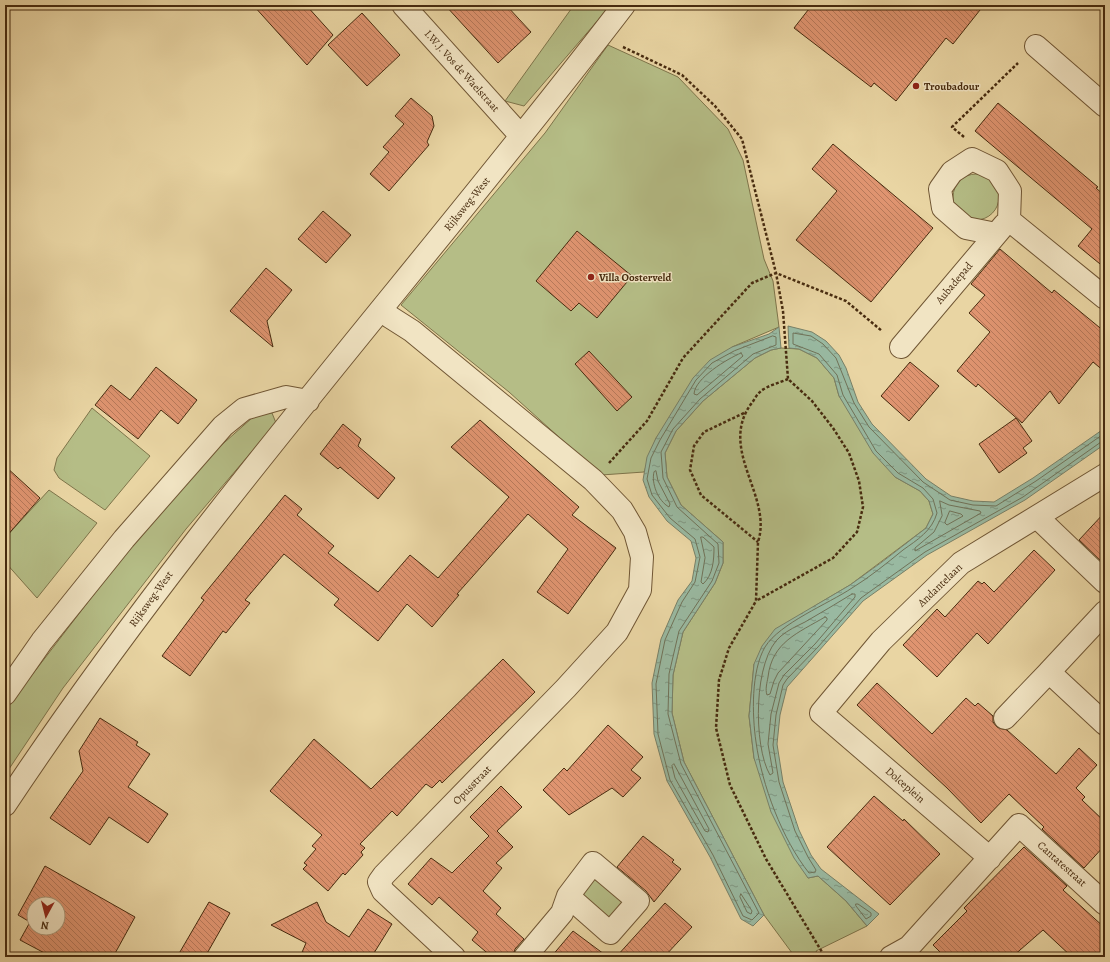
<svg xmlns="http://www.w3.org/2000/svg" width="1110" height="962" viewBox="0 0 1110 962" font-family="Alegreya,serif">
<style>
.green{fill:#b5bd86;stroke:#7e744a}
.water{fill:url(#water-ripples);stroke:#788067}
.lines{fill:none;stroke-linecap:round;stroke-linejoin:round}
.shore{stroke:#707258;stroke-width:1}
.building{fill:url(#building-back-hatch);stroke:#472b0f;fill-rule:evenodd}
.minor-casing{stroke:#705634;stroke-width:24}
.path{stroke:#472b0f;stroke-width:2.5;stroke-dasharray:3 2;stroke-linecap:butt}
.minor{stroke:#f1e4c3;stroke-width:22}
.poi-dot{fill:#8f2418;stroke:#f1e4c3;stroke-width:1.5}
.labels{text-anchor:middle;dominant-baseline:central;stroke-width:3;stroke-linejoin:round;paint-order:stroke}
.street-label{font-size:11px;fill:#472b0f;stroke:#f1e4c3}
.poi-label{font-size:11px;font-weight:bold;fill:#472b0f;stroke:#f1e4c3;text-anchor:start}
</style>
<defs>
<pattern id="water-ripples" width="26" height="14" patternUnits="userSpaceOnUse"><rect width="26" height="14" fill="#99b9a1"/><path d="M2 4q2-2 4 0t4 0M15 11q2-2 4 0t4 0" fill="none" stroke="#7f9782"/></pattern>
<pattern id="building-back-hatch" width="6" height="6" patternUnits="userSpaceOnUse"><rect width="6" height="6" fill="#df9470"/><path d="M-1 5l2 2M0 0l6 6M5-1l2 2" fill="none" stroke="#b7795a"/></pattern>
</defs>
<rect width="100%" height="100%" fill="#e9d5a3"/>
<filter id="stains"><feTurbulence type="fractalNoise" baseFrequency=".005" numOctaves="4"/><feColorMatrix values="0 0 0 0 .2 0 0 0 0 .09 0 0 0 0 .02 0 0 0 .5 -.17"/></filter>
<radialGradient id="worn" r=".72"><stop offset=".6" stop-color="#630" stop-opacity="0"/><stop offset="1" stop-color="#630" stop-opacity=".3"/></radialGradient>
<!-- green -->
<path class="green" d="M574 5H611L524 106 505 101Z
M608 45 678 77 728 129 743 160 764 259 773 281 779 327 732 347 656 438 644 472 601 475 509 392 401 305 545 133Z
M953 197a23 23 0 1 1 46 0a23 23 0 1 1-46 0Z
M781 348 799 349 817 358 834 378 839 396 895 477 920 491 929 501 933 514 926 528 850 585 813 607 754 664 749 716 754 758 808 878 818 876 846 901 867 926 816 951 819 957H795L764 915 684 762 672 713 673 675 683 632 715 583 723 563V542L681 505 667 477 665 453 676 431 703 401 755 358 771 350Z
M92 408 150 456 105 510 59 478 54 470 57 458Z
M267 412 272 413 276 423 186 529 63 688 5 775V710L131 546 208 457 252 418Z
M49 490 97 523 37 598 5 562V538Z
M592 877 623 902 606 922 576 897Z"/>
<!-- water -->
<path class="water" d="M788 326 812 332 826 341 839 355 846 368 858 402 872 424 926 479 951 496 973 501 994 502 1033 478 1105 428V444L1025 500 927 555 863 601 787 687 780 715 777 744 783 782 799 830 811 855 821 869 879 914 867 926 846 901 818 876 808 878 794 858 771 812 754 758 749 716 754 664 762 646 775 629 850 585 882 562 926 528 933 514 929 501 920 491 895 477 873 453 839 396 834 378 817 358 799 349 789 348Z
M779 327 781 348 771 350 755 358 703 401 676 431 665 453 667 477 681 505 723 542V563L715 583 683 632 673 675 672 713 684 762 764 915 753 926 741 919 710 857 667 781 654 734 652 683 661 639 678 600 692 581 696 558 691 541 667 521 649 497 643 480 647 457 656 438 693 378 710 360 732 347 769 334Z"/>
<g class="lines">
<!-- shore -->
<path class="shore" d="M773 336 776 337V345L753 354 700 399 673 429 661 452 663 478 677 507 718 544 719 563 712 581 679 631 669 674 668 714 681 764 759 913 752 920 743 916 713 855 670 780 658 734 656 684 665 640 682 602 695 582 700 557 695 539 670 518 652 495 647 479 651 458 660 440 696 380 712 363 734 351Z
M741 353 743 356 697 395 694 394C695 378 727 359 741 353Z
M1105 433 1036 481 996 506 973 505 950 500 923 482 869 427 854 403 836 358 823 344 811 336 793 333V344L819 354 837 375 843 395 876 451 898 473 923 488 933 499 937 513C932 531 917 540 903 550 887 563 870 577 852 588 828 604 780 623 765 647 751 671 752 715 756 742 762 785 782 839 809 873L815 872 816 870 808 857 795 831 779 782 773 745 776 715 783 685 787 679 818 647 861 598 925 552 1023 497 1101 442 1105 441
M656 471 658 481 670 504 669 507C658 501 651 483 654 472Z
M940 501 949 505 980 511 981 513 915 551V548L934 532 942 516Z
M950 511 961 514 963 516 947 525 945 523Z
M701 537H703L714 547C714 560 713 575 703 584L701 582 705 558Z
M852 594H855V597L815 644 784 675 779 683 771 714 768 744 773 773 770 775C753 746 753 658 781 636 788 630 797 626 805 622 821 613 837 603 852 594Z
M825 617 827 618V620L778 673 774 681 770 694 767 695C765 689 767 683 768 677 772 642 798 633 825 617Z
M674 764 709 829 708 832 705 831 675 778 672 766Z
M741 894 752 911 751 914 747 912 740 897Z
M856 904H858L871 913V916L866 919 856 906Z"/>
</g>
<!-- building -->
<path class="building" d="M253 5H306L333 35 307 65Z
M445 5H506L531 32 498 63Z
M812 5H984L953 44 946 38 896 101 874 83 871 87 794 28Z
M362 13 400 55 367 86 328 45Z
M411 98 432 116 434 126 427 142 429 145 389 191 370 174 389 152 383 147 404 124 395 116Z
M998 103 1098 187 1096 188 1105 196V268L1078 246 1092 229 975 131Z
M833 144 933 228 871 302 796 240 837 191 812 169Z
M323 211 351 235 326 263 298 239Z
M577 231 632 276 597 318 579 303 571 311 536 281Z
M1000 249 1052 293 1054 290 1105 332V372L1093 362 1059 404 1050 391 1022 423 978 384 976 387 957 371 990 332 969 313 985 295 971 284Z
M266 268 292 290 267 321 273 347 230 311Z
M589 351 632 397 617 411 575 364Z
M910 362 939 386 909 421 881 396Z
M156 367 197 400 178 424 161 410 138 439 95 405 111 385 130 400Z
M1016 418 1032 441 1023 448 1027 453 999 473 979 444Z
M480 420 579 507 572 515 616 548 568 614 537 592 568 549 528 514 457 594 459 595 432 627 407 604 378 641 334 605 339 599 284 554 245 600 250 603 226 633 223 631 190 676 162 656 204 600 201 598 285 495 302 509 297 515 334 546 328 553 378 592 410 555 438 578 509 497 451 447Z
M343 424 361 439 358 446 395 478 378 499 340 467 338 469 320 454Z
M5 466 40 498 5 538Z
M1105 512V565L1079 540Z
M1034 550 1055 570 988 644 977 633 937 677 903 645 937 609 945 617 978 581 982 584 984 582 994 592Z
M503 659 535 692 442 783 440 780 432 788 426 784 397 816 392 811 360 844 365 848 361 852 363 855 345 875 343 873 328 891 303 869 307 865 304 863 316 849 312 846 322 835 270 791 314 739 371 789Z
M877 683 932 734 966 698 975 706 978 703 993 716V722L997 727 1007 730 1056 774 1079 748 1097 765 1076 788 1085 797 1082 800 1105 822V845L1084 868 1042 829 1044 827 1009 794 981 823 947 788 857 705Z
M100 718 138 742 136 745 150 754 128 787 168 814 148 843 109 817 90 845 50 818 83 771 79 751Z
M608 725 643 757 631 770 641 778 623 797 612 788 569 815 543 790 564 768 567 771Z
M501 786 522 807 497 831 513 847 496 863 502 868 483 891 501 908 496 914 524 939 515 949 513 957H492L472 940 478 932 439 897 432 905 408 884 431 858 452 873 489 836 470 817Z
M874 796 903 821 904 819 940 854 890 905 827 847Z
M643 836 674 860 672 862 681 869 654 902 646 891 617 867Z
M1024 847 1067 886 1063 890 1105 928V957H1072L1043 930 1012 957H945L933 945 967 911 964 908Z
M45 866 135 917 113 957H52L20 940 30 922 18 915ZM34 904H58V928H34Z
M209 902 230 913 205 957H177Z
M317 902 326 922 349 937 368 909 392 924 374 953 380 957H300L306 943 271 925Z
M665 903 692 927 664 957H616Z
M573 931 608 957H551Z"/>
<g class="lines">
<defs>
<path id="minor" d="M403 5 521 136
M1036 46 1105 106
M996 234 966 228 943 208 940 189 952 172 972 159 997 171 1010 191 1009 220 1105 298
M382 309 390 317 412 331 593 480 622 510 635 532 642 557 640 590 617 632 566 688 384 875 379 882 383 891 454 957
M901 347 1004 225
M1037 517 1105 582
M1105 612 1049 672 1105 724
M5 694 42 641 124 539 223 426 244 409 286 397 308 401
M1005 718 1049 672
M5 805C191 524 419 273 624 5
M990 858 821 713 881 641 961 563 1105 475
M525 957 562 913 568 896 593 863 638 901 610 933 568 896
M891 957 909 947 1019 825 1105 904"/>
</defs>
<!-- minor casing -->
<use href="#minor" class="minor-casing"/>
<!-- path -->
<path class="path" d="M623 47 682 75 715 106 742 139 776 273 783 311 788 379 812 401 833 428 849 453 859 481 863 507 857 532 833 558 756 601
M964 137 952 127 1018 63
M788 379C779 383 766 386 760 392 756 395 754 401 751 404 718 450 773 496 758 542L756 601 729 648 719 680 716 728 730 785 766 859 825 957
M744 413 704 432 694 446 690 470 701 495 758 542
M609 463 647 421 683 358 752 283 776 273 846 301 882 331"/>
<!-- minor -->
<use href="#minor" class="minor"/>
</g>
<!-- markers -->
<g class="poi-dot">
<circle cx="916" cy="86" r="4"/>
<circle cx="591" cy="277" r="4"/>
</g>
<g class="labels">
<!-- street labels -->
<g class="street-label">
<text transform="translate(462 71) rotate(48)">I.W.J. Vos de Waelstraat</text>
<text transform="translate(467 204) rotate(-51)">Rijksweg-West</text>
<text transform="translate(954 283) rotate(-50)">Aubadepad</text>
<text transform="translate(940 585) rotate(-44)">Andantelaan</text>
<text transform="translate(151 599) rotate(-54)">Rijksweg-West</text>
<text transform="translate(472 785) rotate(-46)">Opusstraat</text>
<text transform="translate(905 785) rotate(41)">Dolceplein</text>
<text transform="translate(1062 864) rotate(42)">Cantatestraat</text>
</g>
<!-- poi labels -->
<g class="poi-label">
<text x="924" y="86">Troubadour</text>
<text x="599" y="277">Villa Oosterveld</text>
</g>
</g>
<!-- margin -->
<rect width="1110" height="962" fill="none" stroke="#e9d5a3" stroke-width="20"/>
<rect x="6" y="6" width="1098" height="950" fill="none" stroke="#472b0f" stroke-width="2"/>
<rect x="10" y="10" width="1090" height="942" fill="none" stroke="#472b0f"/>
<!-- north arrow -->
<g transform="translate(46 916) rotate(187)"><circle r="19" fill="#f1e4c3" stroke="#ad9a7b"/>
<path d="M0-3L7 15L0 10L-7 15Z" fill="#8f2418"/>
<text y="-6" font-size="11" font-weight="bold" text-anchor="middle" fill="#472b0f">N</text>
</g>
<rect width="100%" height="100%" filter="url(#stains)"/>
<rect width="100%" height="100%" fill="url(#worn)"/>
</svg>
